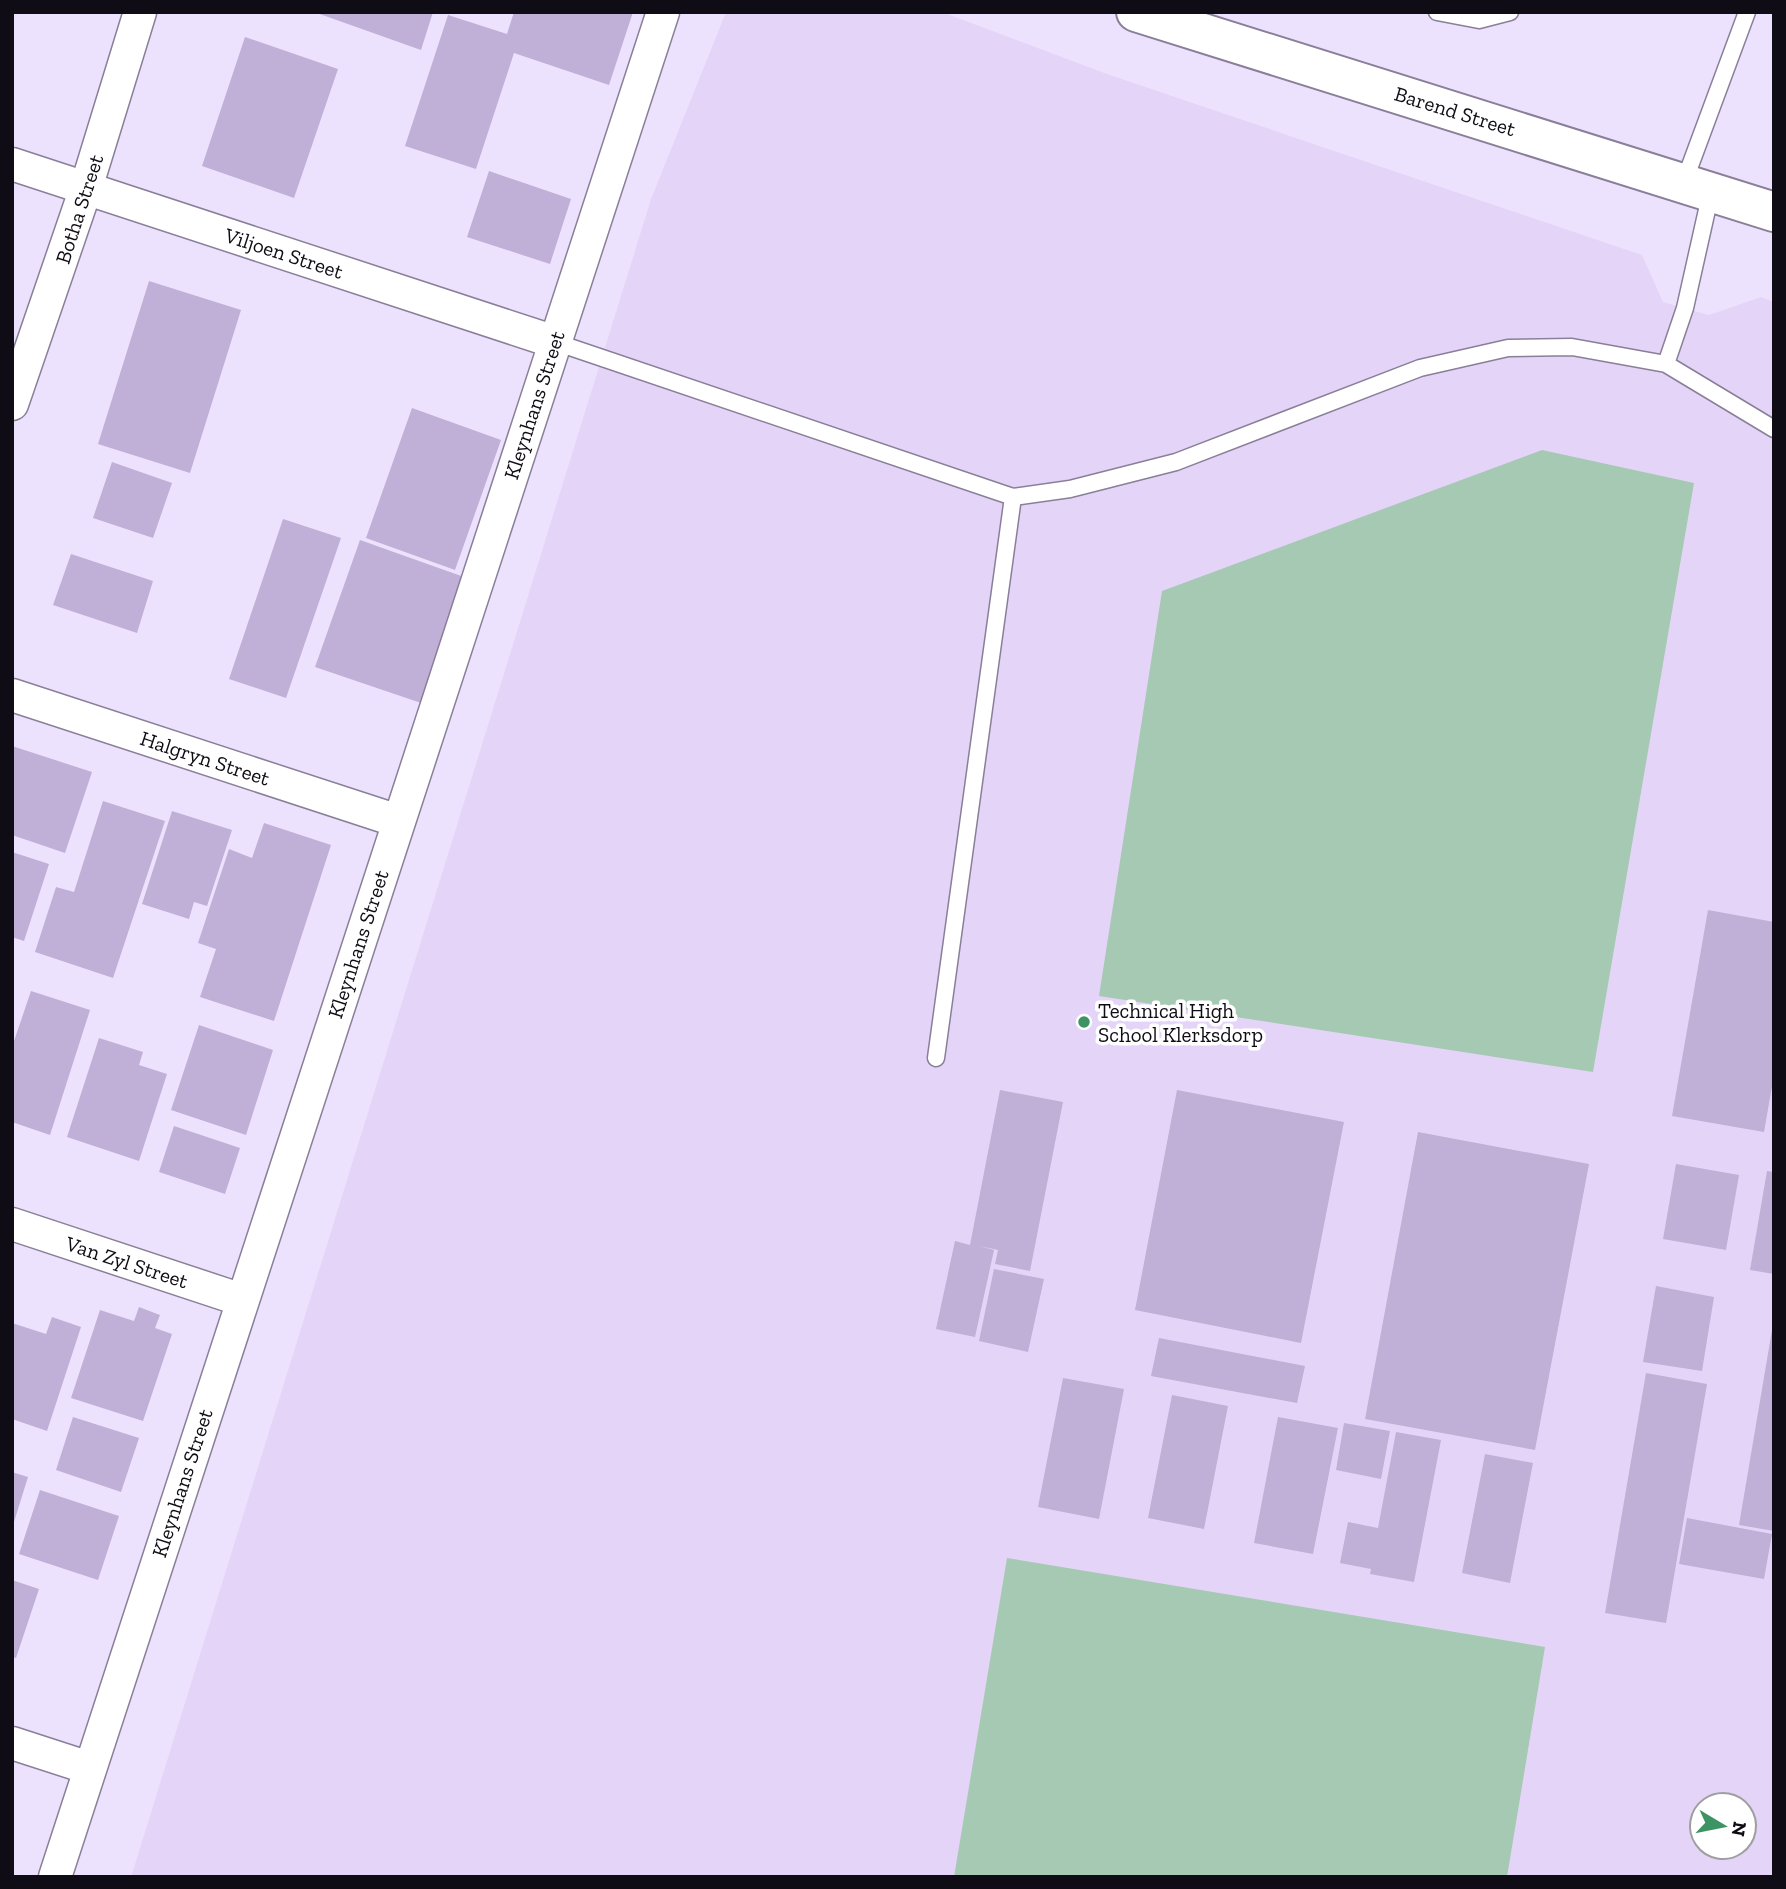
<svg xmlns="http://www.w3.org/2000/svg" width="1786" height="1889" viewBox="0 0 1786 1889" font-family="'Zilla Slab',serif">
<style>
.built{fill:#e4d5f8;fill-rule:evenodd}
.green{fill:#a5c9b2}
.building{fill:#c0afd6}
.lines{fill:none;stroke-linecap:round;stroke-linejoin:round}
.service-casing{stroke:#897f98;stroke-width:19}
.minor-casing{stroke:#897f98;stroke-width:35}
.tertiary-casing{stroke:#897f98;stroke-width:42}
.service{stroke:#fff;stroke-width:16}
.minor{stroke:#fff;stroke-width:32}
.tertiary{stroke:#fff;stroke-width:38}
.poi-dot{fill:#3e9365;stroke:#fff;stroke-width:2.5}
.labels{text-anchor:middle;dominant-baseline:central;stroke-width:7;stroke-linejoin:round;paint-order:stroke}
.street-label{font-size:21px;fill:#100c15;stroke:#fff}
.poi-label{font-size:21px;fill:#100c15;stroke:#fff;text-anchor:start}
</style>
<rect width="100%" height="100%" fill="#ede2fe"/>
<!-- built -->
<path class="built" d="M726 12H942L1107 74 1642 255 1663 302 1709 315 1761 297 1774 302V1877H131L651 199ZM1702 1805H1744V1847H1702Z"/>
<!-- green -->
<path class="green" d="M1542 450 1694 483 1593 1072 1099 996 1162 591Z
M1007 1558 1545 1647 1507 1877H954Z"/>
<!-- building -->
<path class="building" d="M314 12H433L421 50Z
M514 12H633L609 85 514 53 476 169 405 146 448 15 507 34Z
M245 37 338 69 294 198 202 166Z
M489 171 571 199 550 264 467 237Z
M149 281 241 310 190 473 98 444Z
M412 408 501 440 455 570 366 538Z
M112 462 172 483 153 538 93 518Z
M283 519 341 538 286 698 229 679Z
M360 540 464 577 421 703 315 667Z
M71 554 153 581 137 633 53 605Z
M12 746 92 772 65 853 12 835Z
M103 801 165 821 113 978 35 952 56 887 74 892Z
M172 811 232 830 207 906 194 902 189 919 142 904Z
M264 823 331 845 274 1021 200 997 216 949 198 943 229 849 252 858Z
M12 852 49 864 24 941 12 937Z
M1708 910 1774 922V1075L1764 1132 1672 1116Z
M31 991 90 1010 50 1135 12 1122V1047Z
M199 1025 273 1050 246 1135 171 1110Z
M99 1038 143 1052 139 1065 167 1074 139 1161 67 1137Z
M1000 1090 1063 1102 1030 1271 995 1264 998 1250 979 1246 994 1250 975 1337 936 1329 955 1241 970 1245Z
M1177 1090 1344 1122 1301 1343 1135 1310Z
M174 1126 240 1148 225 1194 159 1172Z
M1418 1132 1589 1164 1535 1450 1365 1419Z
M1676 1164 1739 1175 1726 1250 1663 1239Z
M1767 1171 1774 1172V1274L1750 1270Z
M994 1269 1044 1279 1028 1352 979 1341Z
M1656 1286 1714 1297 1702 1371 1643 1362Z
M139 1307 160 1315 155 1328 172 1334 143 1421 71 1398 100 1310 134 1321Z
M52 1317 81 1327 47 1431 12 1419V1323L46 1334Z
M1772 1330H1774V1531L1739 1525Z
M1159 1338 1305 1366 1297 1403 1151 1376Z
M1646 1373 1707 1384 1666 1623 1605 1613Z
M1063 1378 1124 1389 1099 1519 1038 1507Z
M1172 1395 1228 1406 1204 1529 1148 1518Z
M73 1417 139 1438 121 1492 56 1470Z
M1278 1417 1338 1428 1313 1554 1254 1543Z
M1344 1423 1390 1431 1381 1479 1336 1470Z
M1396 1432 1441 1440 1414 1582 1370 1574 1371 1569 1340 1563 1348 1522 1378 1528Z
M1485 1454 1533 1463 1510 1583 1462 1573Z
M12 1472 28 1477 13 1525H12Z
M40 1490 119 1516 98 1580 19 1554Z
M1687 1518 1772 1534 1764 1579 1679 1564Z
M12 1580 39 1589 16 1658 12 1657Z"/>
<g class="lines">
<defs>
<path id="service" d="M1437 12 1479 20 1510 12
M1684 182 1747 12
M555 342 1013 497 1070 489 1176 462 1420 368 1508 348 1572 347 1666 364 1774 429
M1666 364 1685 308 1711 192
M936 1058 1013 497"/>
<path id="minor" d="M12 164 555 342
M12 404 86 188 140 12
M12 695 398 821
M12 1224 242 1300
M12 1743 89 1768
M55 1877 663 12"/>
<path id="tertiary" d="M1136 12 1774 212"/>
</defs>
<!-- service casing -->
<use href="#service" class="service-casing"/>
<!-- minor casing -->
<use href="#minor" class="minor-casing"/>
<!-- tertiary casing -->
<use href="#tertiary" class="tertiary-casing"/>
<!-- service -->
<use href="#service" class="service"/>
<!-- minor -->
<use href="#minor" class="minor"/>
<!-- tertiary -->
<use href="#tertiary" class="tertiary"/>
</g>
<!-- markers -->
<circle class="poi-dot" cx="1084" cy="1022" r="7"/>
<g class="labels">
<!-- street labels -->
<g class="street-label">
<text transform="translate(1455 111) rotate(17)">Barend Street</text>
<text transform="translate(79 209) rotate(-72)">Botha Street</text>
<text transform="translate(284 253) rotate(18)">Viljoen Street</text>
<text transform="translate(534 405) rotate(-72)">Kleynhans Street</text>
<text transform="translate(205 758) rotate(18)">Halgryn Street</text>
<text transform="translate(358 944) rotate(-72)">Kleynhans Street</text>
<text transform="translate(127 1262) rotate(18)">Van Zyl Street</text>
<text transform="translate(182 1483) rotate(-72)">Kleynhans Street</text>
</g>
<!-- poi labels -->
<g class="poi-label">
<text x="1098" y="1010">Technical High<tspan x="1098" dy="24">School Klerksdorp</tspan></text>
</g>
</g>
<!-- border -->
<rect width="1786" height="1889" fill="none" stroke="#100c15" stroke-width="28"/>
<!-- north arrow -->
<g transform="translate(1723 1826) rotate(100)"><circle r="33" fill="#ffffff" stroke="#9f9ea1" stroke-width="2"/>
<path d="M0-5L12 26L0 18L-12 26Z" fill="#3e9365"/>
<text y="-10" font-size="19" font-weight="bold" text-anchor="middle" fill="#100c15">N</text>
</g>
</svg>
